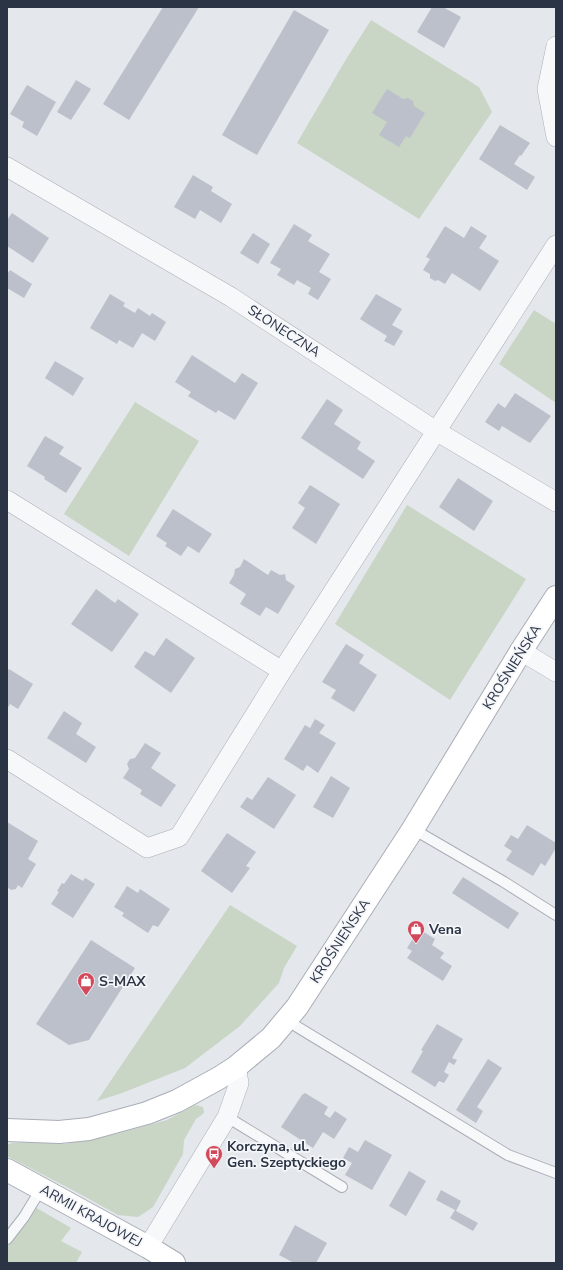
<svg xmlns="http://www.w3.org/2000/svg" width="563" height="1270" viewBox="0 0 563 1270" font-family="'Nunito Sans',sans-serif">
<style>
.green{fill:#c9d6c5}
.building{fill:#bbc0ca}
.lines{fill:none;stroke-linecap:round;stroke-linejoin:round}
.lane-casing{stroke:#a9aeb7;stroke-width:12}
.street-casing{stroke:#a9aeb7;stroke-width:20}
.secondary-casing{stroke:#a9aeb7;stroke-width:24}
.lane{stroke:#f7f8fa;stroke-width:10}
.street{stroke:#f7f8fa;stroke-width:19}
.secondary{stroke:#fff;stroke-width:22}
.labels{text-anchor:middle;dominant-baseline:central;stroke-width:3.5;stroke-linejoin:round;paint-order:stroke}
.street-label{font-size:14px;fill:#2b3445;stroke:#f4f6f9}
.poi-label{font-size:14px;font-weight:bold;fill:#2b3445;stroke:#f4f6f9;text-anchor:start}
</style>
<rect width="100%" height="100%" fill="#e4e7ec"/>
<!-- green -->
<path class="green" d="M371 20 479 87 492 112 419 219 297 143 345 61Z
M534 310 556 324V403L499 364Z
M135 402 199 441 129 556 64 514Z
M407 505 526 579 450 700 335 624Z
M230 905 297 946 284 968 279 983 240 1026 185 1068 122 1093 97 1101Z
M195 1105 203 1107 204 1113 196 1119 184 1140 183 1154 153 1207 138 1217 118 1215 80 1194 7 1156V1145L12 1143 36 1142 65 1144 116 1134 167 1120Z
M35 1207 71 1228 61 1241 82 1252 76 1263H7V1247Z"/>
<!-- building -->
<path class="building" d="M163 7H199L129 120 103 104Z
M432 7H443L461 17 444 48 417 32Z
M294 10 329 30 257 155 222 135Z
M76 80 91 89 71 120 57 112Z
M27 85 56 102 37 136 22 127 24 122 10 114Z
M387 89 403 99 408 98 413 101 414 106 425 113 410 138 406 136 399 147 379 135 387 122 372 113Z
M500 125 530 143 521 156 520 155 514 164 535 177 527 190 479 159Z
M193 175 213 187 211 191 232 204 221 223 200 210 195 219 174 207Z
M12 213 49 238 33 263 7 246V220Z
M294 224 312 235 308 241 330 254 319 272 331 279 318 300 308 294 311 288 297 280 294 285 277 275 281 269 270 263Z
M445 226 464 238 471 226 487 236 479 248 499 261 480 291 452 273 445 284 438 280 435 281 430 278V274L423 270 430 259 426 257Z
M253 233 270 244 258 264 240 253Z
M10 270 32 284 24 298 7 288V274Z
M110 294 125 303 123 306 135 313 138 308 150 316 152 313 166 322 155 341 142 333 133 348 119 340 117 344 90 328Z
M376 294 402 309 392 325 403 331 394 346 384 341 387 336 360 319Z
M192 355 235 383 242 373 258 383 235 420 218 410 216 413 188 396 191 392 175 382Z
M55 361 84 378 73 396 45 378Z
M515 393 551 416 530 443 502 426 499 431 485 422 498 403 505 408Z
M327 399 343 410 334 424 361 442 357 449 375 461 363 479 301 438Z
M45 436 64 447 59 454 82 468 66 493 44 479 45 477 27 466Z
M458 478 493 501 474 531 439 507Z
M310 485 340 504 316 544 292 528 305 508 298 503Z
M173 509 212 534 199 553 188 546 181 556 165 546 167 543 156 536Z
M244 559 268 575 271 570 280 575 285 574 286 580 295 586 278 614 266 607 260 616 240 604 246 594 229 583 234 575 235 569 240 567Z
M96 589 115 603 118 599 139 614 112 652 71 624Z
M166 638 195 658 171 693 134 667 145 651 154 656Z
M346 644 364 655 359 663 377 675 354 712 331 698 336 690 322 682Z
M9 669 33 684 18 709 10 704 7 709V672Z
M64 711 82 723 76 734 96 747 86 763 47 738Z
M315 719 325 725 319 733 336 743 318 773 307 765 303 771 284 759 305 725 310 728Z
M145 743 161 753 151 768 176 785 161 807 140 794 142 790 123 778 129 769 127 764 130 759 135 758Z
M331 776 350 788 333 818 313 807Z
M268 777 296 795 274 829 240 807 247 797 252 800Z
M7 822 38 841 28 859 36 864 22 888 18 885 16 889 11 890 7 887Z
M527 825 556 843V848L545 866 541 863 533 876 506 860 512 851 504 846 511 835 518 839Z
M227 833 256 852 246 866 250 868 232 893 201 871Z
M71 874 83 881 85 878 95 884 73 918 51 904 59 892 57 891 62 883 64 884Z
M463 877 519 913 508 929 452 893Z
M127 886 138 893 140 889 170 909 158 927 153 925 148 933 122 916 124 913 114 907Z
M419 929 435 939 432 945 444 953 440 958 452 966 443 981 407 958 412 951 407 948Z
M91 940 135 968 89 1040 69 1045 36 1024Z
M437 1024 463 1039 452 1058 457 1060 454 1065 449 1062 444 1072 449 1075 444 1083 439 1081 435 1087 411 1072 423 1051 421 1050Z
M488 1059 502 1068 477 1107 483 1111 476 1123 456 1110Z
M305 1093 328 1107 324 1114 330 1118 335 1111 347 1119 334 1139 323 1132 313 1148 281 1127 302 1095Z
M365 1140 392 1155 372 1190 345 1175 352 1163 343 1158 349 1147 358 1152Z
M409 1171 426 1181 406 1216 389 1206Z
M441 1190 461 1201 456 1211 478 1223 473 1231 450 1218 455 1210 436 1200Z
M295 1225 327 1243 316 1263H294L279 1255Z"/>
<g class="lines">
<defs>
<path id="lane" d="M413 829 504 882 556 915
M286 1020 508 1155 556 1173
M227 1117 342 1187
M7 1239 24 1217 41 1189"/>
<path id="street" d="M556 46 547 89 556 137
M7 167 231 297 436 431 556 502
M7 500 282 671
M521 651 556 672
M7 759 147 848 179 837 282 671 556 245
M148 1247 227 1117 239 1083 236 1067"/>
<path id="secondary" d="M7 1130 59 1132 89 1129 147 1113 177 1101 219 1078 236 1067 271 1038 297 1007 413 829 521 651 556 597
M7 1170 148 1247 174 1263"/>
</defs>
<!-- lane casing -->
<use href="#lane" class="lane-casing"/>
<!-- street casing -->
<use href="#street" class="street-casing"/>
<!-- secondary casing -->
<use href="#secondary" class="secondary-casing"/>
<!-- lane -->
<use href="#lane" class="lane"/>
<!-- street -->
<use href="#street" class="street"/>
<!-- secondary -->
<use href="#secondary" class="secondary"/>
</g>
<!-- icons -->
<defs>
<symbol id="shop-pin" viewBox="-11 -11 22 30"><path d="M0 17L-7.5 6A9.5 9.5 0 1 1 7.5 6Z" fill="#d1495b" stroke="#f4f6f9"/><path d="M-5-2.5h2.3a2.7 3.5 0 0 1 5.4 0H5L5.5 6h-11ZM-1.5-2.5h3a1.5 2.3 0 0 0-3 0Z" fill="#fff"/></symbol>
<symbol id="bus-pin" viewBox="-11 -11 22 30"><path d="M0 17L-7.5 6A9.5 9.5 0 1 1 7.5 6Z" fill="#d1495b" stroke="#f4f6f9"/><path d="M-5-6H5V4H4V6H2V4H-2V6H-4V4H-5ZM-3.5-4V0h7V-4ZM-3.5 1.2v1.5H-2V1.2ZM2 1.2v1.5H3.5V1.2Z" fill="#fff"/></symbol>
</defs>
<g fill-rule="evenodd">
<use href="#shop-pin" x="406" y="919" width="20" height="27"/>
<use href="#shop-pin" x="76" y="971" width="20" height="27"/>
<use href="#bus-pin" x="204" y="1144" width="20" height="27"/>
</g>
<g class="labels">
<!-- street labels -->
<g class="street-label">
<text transform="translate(284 331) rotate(33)">SŁONECZNA</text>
<text transform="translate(512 667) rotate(-58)">KROŚNIEŃSKA</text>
<text transform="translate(340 941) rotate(-57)">KROŚNIEŃSKA</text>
<text transform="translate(91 1216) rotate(29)">ARMII KRAJOWEJ</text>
</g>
<!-- poi labels -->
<g class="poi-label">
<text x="429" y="929">Vena</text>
<text x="99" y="981">S-MAX</text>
<text x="227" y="1146">Korczyna, ul.<tspan x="227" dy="16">Gen. Szeptyckiego</tspan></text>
</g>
</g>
<!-- border -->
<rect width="563" height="1270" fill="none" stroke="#2b3445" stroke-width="16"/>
</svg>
